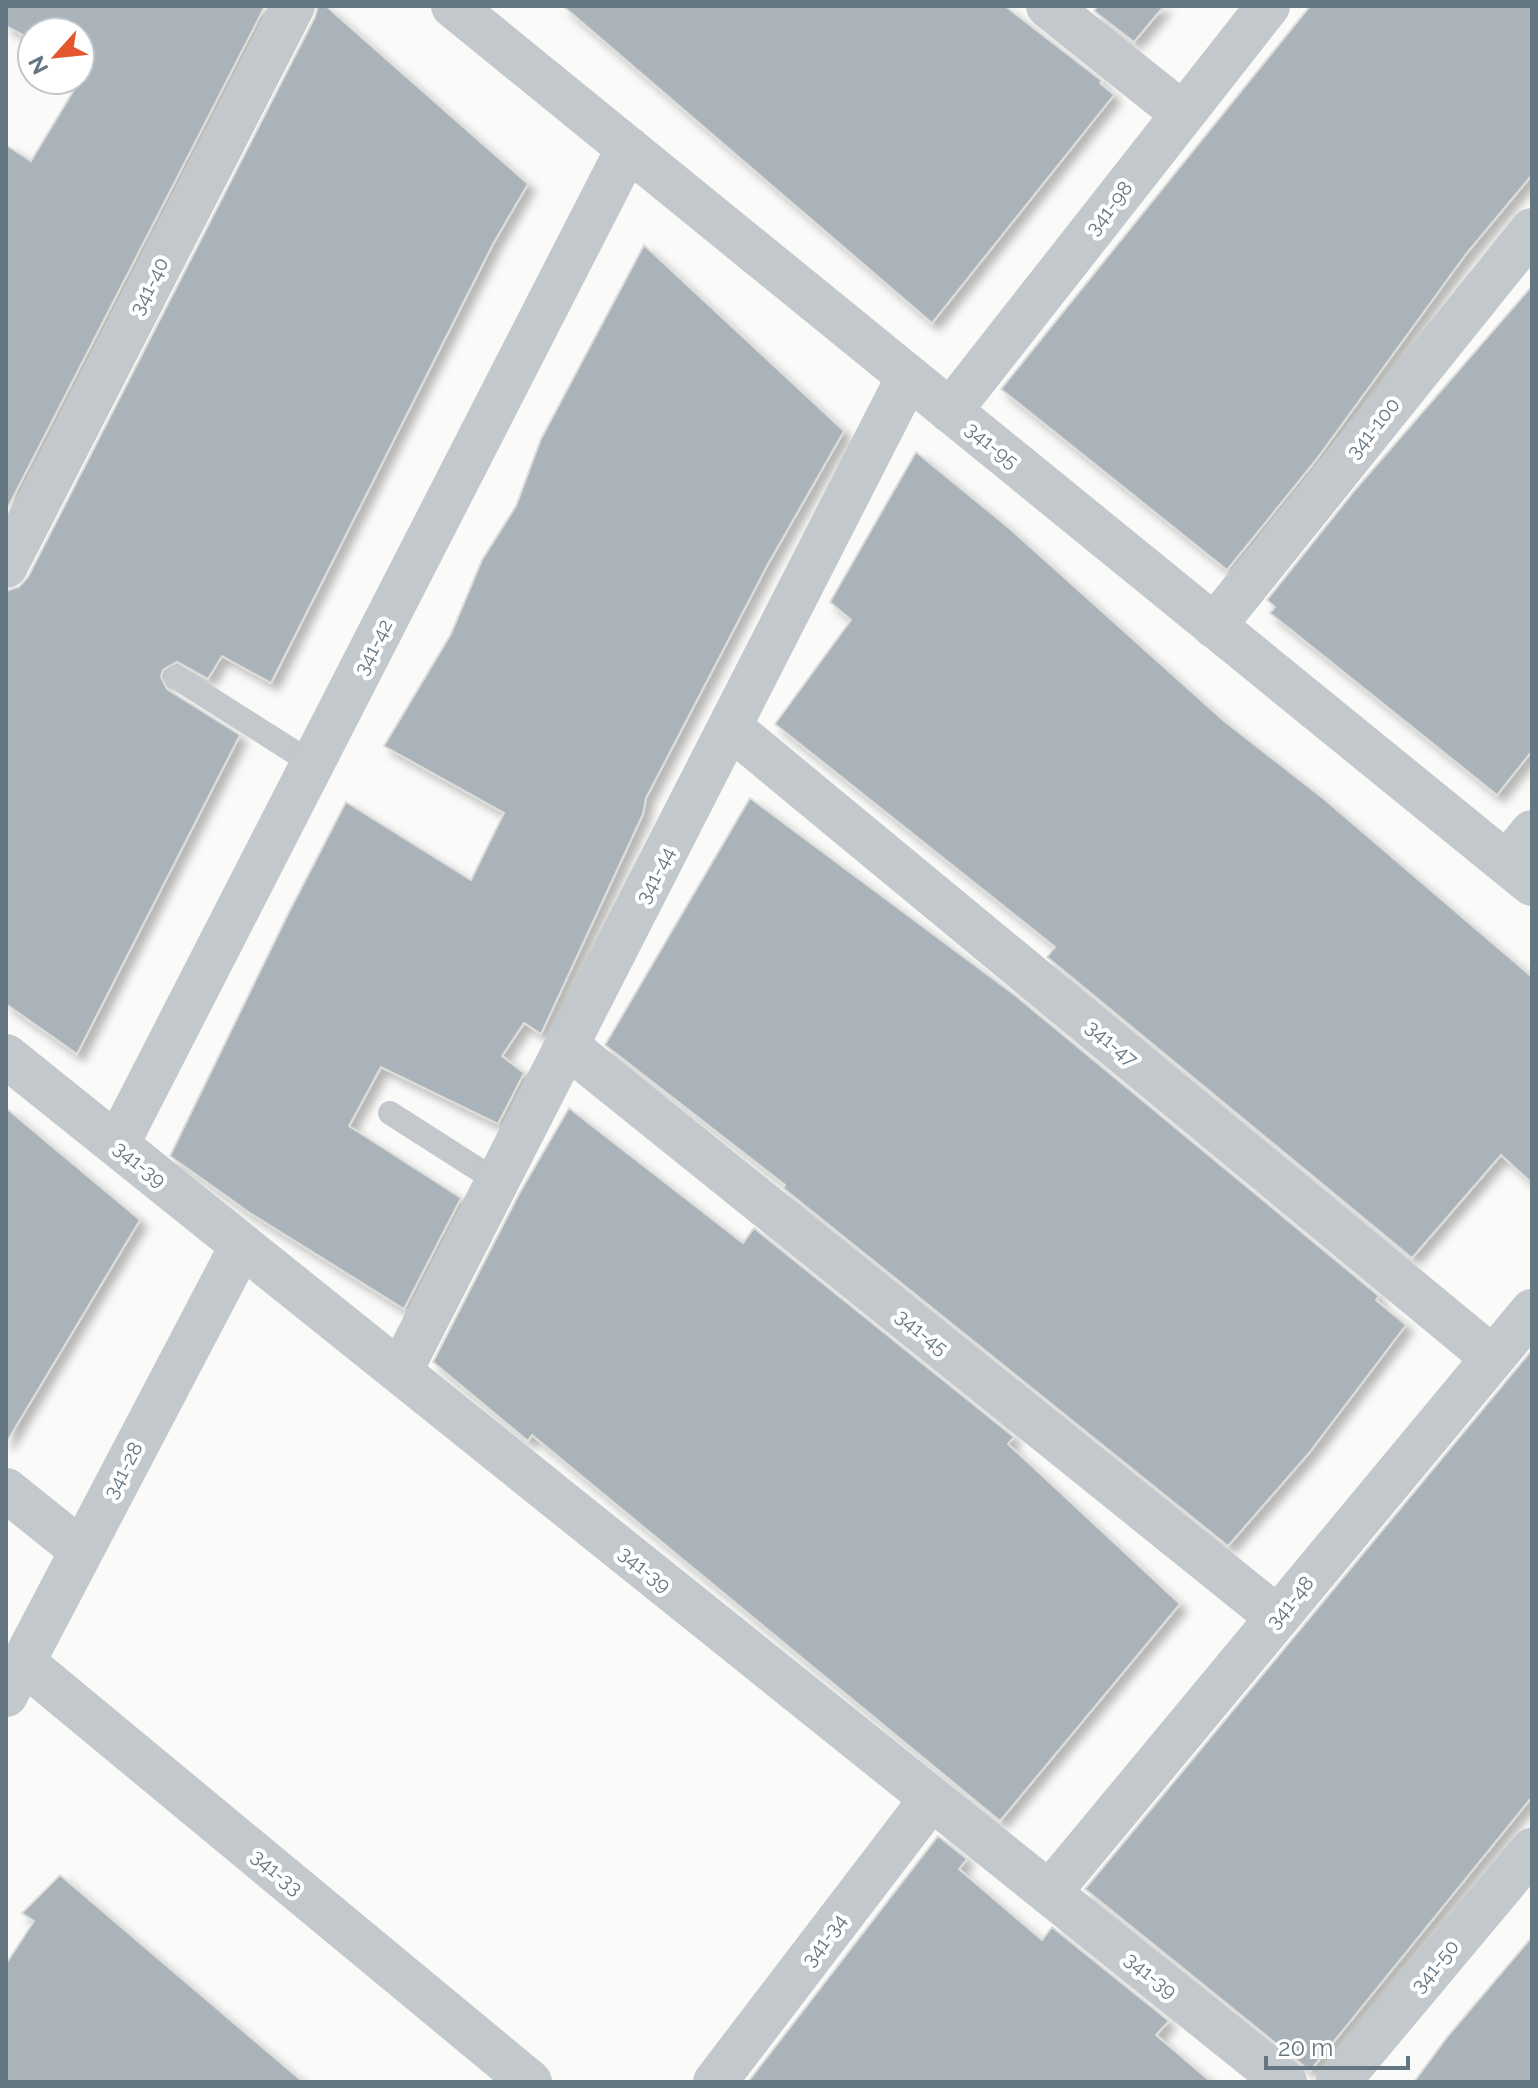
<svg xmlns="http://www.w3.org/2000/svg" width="1538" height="2088" viewBox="0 0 1538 2088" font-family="Raleway,sans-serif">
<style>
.building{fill:#aab3b9;stroke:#dcdcda;stroke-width:2;filter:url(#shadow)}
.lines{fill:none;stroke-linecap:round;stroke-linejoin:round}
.service{stroke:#c3c8cc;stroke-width:24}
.minor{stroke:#c3c8cc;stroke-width:44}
.labels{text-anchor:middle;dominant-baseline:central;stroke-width:8;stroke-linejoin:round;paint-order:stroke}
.street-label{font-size:20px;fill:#657683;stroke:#fff}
</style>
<defs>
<filter id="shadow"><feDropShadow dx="7" dy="7" stdDeviation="4" flood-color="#0004"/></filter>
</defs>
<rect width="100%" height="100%" fill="#fafaf8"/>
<!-- building -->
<path class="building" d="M6 6H265L6 511V145L31 161 86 70 80 66V32H32V40L6 26Z
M318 6H326L528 184 493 244 271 683 222 656 208 679 177 662 163 670 161 677 167 689 240 735 77 1054 6 1004V591L19 587 28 577 315 17Z
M563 6H1005L1102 81 1100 83 1114 95 932 323Z
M1098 6H1164L1134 42 1094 11Z
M1310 6H1532V175L1466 254 1316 460 1227 570 1001 389Z
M644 245 844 431 768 564 646 798 643 814 541 1034 524 1023 502 1056 524 1073 498 1124 381 1067 349 1126 461 1198 404 1309 250 1213 170 1156 289 912 346 802 471 880 504 813 384 746 451 634 482 560 516 506 541 439Z
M1532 286V751L1497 795 1270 613 1275 607 1267 600 1355 490Z
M916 452 1009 528 1224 721 1324 799 1532 977V1183L1501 1155 1412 1258 1047 957 1055 947 775 724 851 620 830 602Z
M750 798 1016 996 1379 1296 1376 1300 1406 1325 1309 1453 1228 1546 783 1188 785 1185 605 1045Z
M6 1108 140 1220 6 1443Z
M569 1108 743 1243 754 1228 1014 1437 1008 1444 1180 1604 1000 1821 532 1435 528 1441 433 1362 519 1194Z
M1532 1350V1797L1310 2071 1085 1889Z
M938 1836 967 1859 959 1869 1042 1940 1052 1927 1169 2021 1156 2035 1211 2082H748Z
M60 1875 303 2082H6V1964L34 1921 22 1913Z
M1532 1937V2082H1414L1448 2036Z"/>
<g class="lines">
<!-- service -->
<path class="service" d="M176 677 313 764
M390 1113 498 1182"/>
<!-- minor -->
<path class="minor" d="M453 6 1532 884
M1048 6 1183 114
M950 411 1268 6
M6 566 293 6
M1214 626 1532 230
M731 728 1493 1358
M1507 863 1532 832
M567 1046 1277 1617
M6 1056 1285 2082
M117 1145 628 148
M400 1372 908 377
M6 1490 81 1550
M23 1662 530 2082
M6 1695 242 1245
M1049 1893 1532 1311
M715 2082 931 1799
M1338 2082 1532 1850"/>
</g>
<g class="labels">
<!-- street labels -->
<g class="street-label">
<text transform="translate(1109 208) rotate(-52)">341-98</text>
<text transform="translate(149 286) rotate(-63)">341-40</text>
<text transform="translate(1373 428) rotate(-51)">341-100</text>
<text transform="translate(992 445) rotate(39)">341-95</text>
<text transform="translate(373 647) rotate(-63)">341-42</text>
<text transform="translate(655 875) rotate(-63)">341-44</text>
<text transform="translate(1112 1043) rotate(40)">341-47</text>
<text transform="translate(140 1164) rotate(39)">341-39</text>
<text transform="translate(922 1332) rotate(39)">341-45</text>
<text transform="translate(123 1470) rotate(-62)">341-28</text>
<text transform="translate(645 1569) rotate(39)">341-39</text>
<text transform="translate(1290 1602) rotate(-50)">341-48</text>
<text transform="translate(277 1872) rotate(40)">341-33</text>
<text transform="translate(824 1940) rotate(-53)">341-34</text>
<text transform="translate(1435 1966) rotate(-50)">341-50</text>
<text transform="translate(1151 1975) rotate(39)">341-39</text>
</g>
</g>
<!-- border -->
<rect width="1538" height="2088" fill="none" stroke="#657683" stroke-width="16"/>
<!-- north arrow -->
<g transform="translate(56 56) rotate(243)"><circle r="38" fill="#ffffff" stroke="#c1c8cd" stroke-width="2"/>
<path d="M0-6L14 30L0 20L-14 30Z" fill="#e4572e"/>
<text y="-12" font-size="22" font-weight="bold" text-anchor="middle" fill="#657683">N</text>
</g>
<!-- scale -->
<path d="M1266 2056v12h142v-12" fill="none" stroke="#657683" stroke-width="4"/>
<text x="1278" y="2056" font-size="24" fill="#657683" stroke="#ffffff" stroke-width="6" paint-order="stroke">20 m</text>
</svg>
